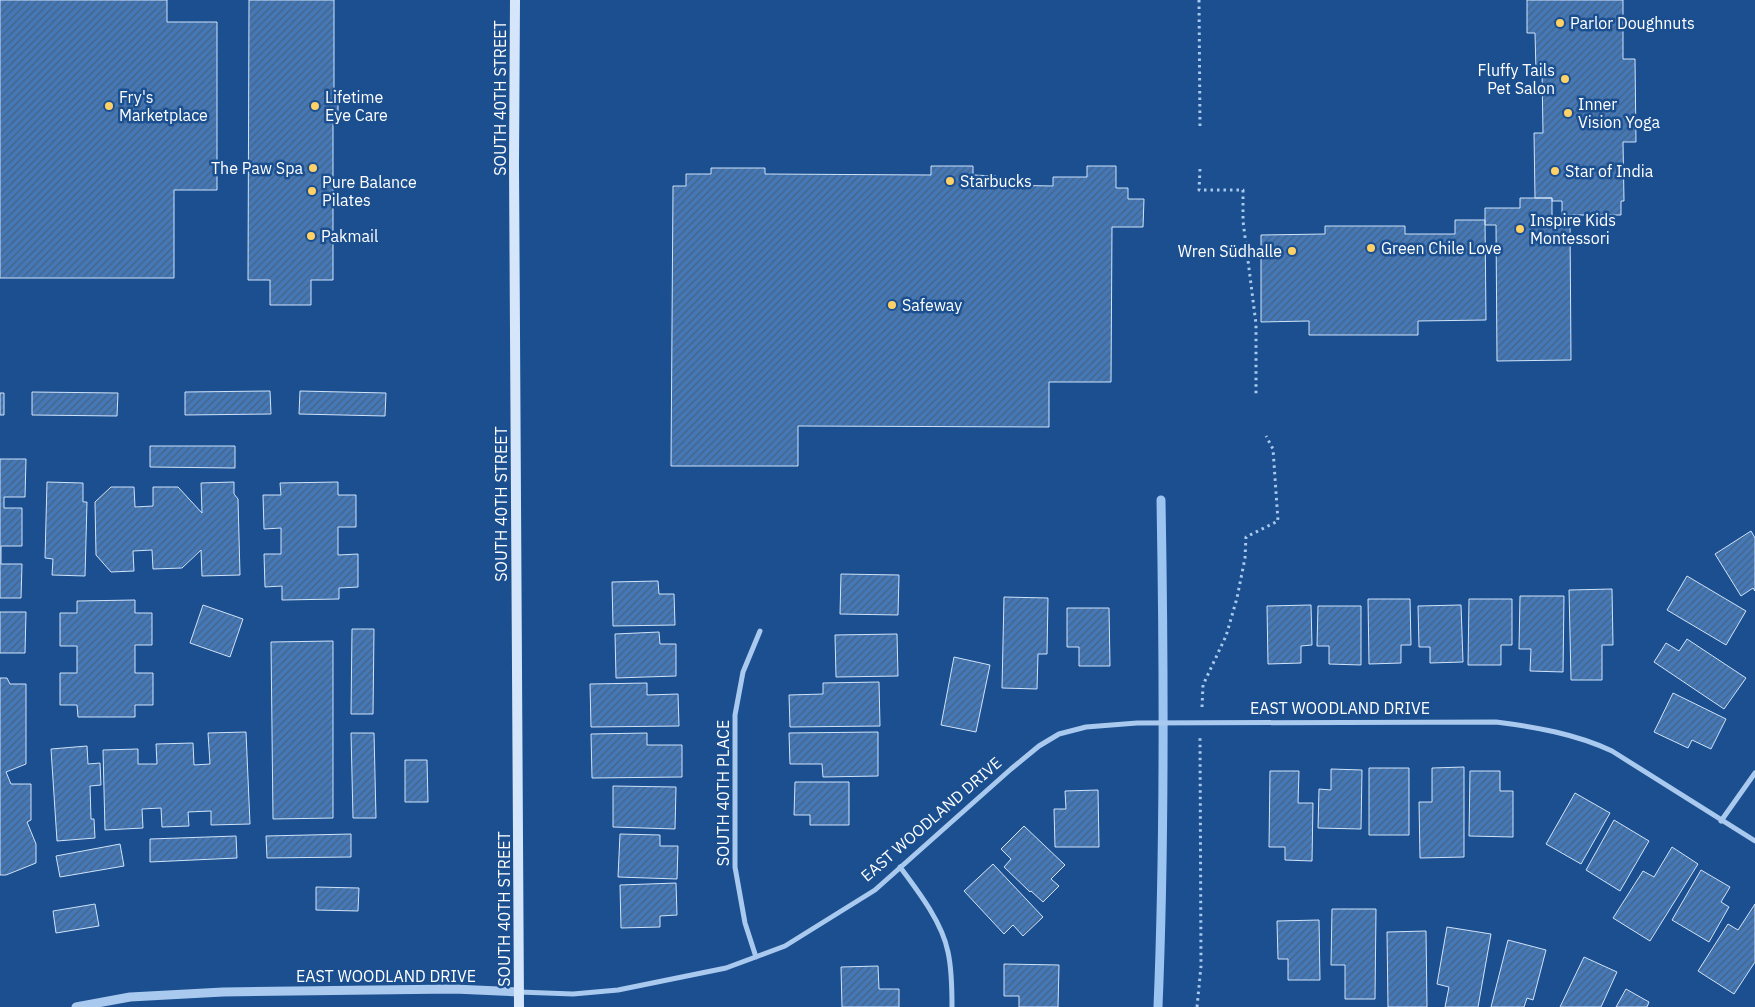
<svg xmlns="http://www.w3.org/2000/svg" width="1755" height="1007" viewBox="0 0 1755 1007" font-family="'IBM Plex Sans',sans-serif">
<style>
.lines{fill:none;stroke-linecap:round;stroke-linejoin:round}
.stream{stroke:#9cc4f0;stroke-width:9}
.building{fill:url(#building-hatch);stroke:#cfe3fa}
.path{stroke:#a9c9ee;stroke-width:3;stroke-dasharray:2.5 4;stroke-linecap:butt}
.minor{stroke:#a9c9ee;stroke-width:5}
.tertiary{stroke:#a9c9ee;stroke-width:9}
.secondary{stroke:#d6e6fa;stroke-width:10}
.poi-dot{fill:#ffd166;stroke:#1b4f8f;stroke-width:2}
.labels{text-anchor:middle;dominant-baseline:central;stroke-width:5;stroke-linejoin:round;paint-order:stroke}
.poi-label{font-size:16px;fill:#fff;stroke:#1b4f8f;text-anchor:start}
.street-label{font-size:16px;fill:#fff;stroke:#1b4f8f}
</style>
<defs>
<pattern id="building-hatch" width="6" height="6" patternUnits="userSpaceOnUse" patternTransform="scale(1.25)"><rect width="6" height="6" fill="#4478b7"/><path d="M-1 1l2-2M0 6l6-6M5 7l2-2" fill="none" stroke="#486282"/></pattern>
</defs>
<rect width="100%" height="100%" fill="#1b4f8f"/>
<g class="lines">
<!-- stream -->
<path class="stream" d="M1158 1007C1165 838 1164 669 1161 500"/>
</g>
<!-- building -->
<path class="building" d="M0 0H167V22H217V190H174V278H0Z
M249 0H334V91H338V123H333V280H311V305H270V280H248Z
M1527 0H1623V59H1635L1636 142H1623L1624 201H1621V215H1562V201H1552V198H1535L1534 133H1543L1542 72H1536L1535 33H1527Z
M931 166H973V175L996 176V185L1053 186V177H1087V166H1116V188H1128V199H1144L1143 227H1112L1111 382H1049V427L798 426V466H671L673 186H686V174H711V168H765V174L931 175Z
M1520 198H1552V223H1570L1571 360 1497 361 1496 225H1485V208H1520Z
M1455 220H1485L1486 320 1418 321V335H1309V321L1261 322V235L1325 234V226H1405V234H1455Z
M270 391 271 414 185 415V392Z
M300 391 386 393 385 416 299 414Z
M32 392 118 393 117 416 32 415Z
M0 393H4V415H0Z
M150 446H235V468L150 467Z
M0 459H26L25 497H4V508H22V546H1V564H22L21 598H0Z
M47 482 83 483V502H87L85 576 52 575 53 559 45 558Z
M234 482V494L238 499 240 575 202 576 201 550 182 568 153 569 152 550 133 551 134 571 111 572 96 555 95 502 111 487H134L135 507 153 506V487H178L202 513 201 483Z
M338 482V495H356V527H338V555L358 554V587L339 588V599L282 600V586L265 587 264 554H281V528L264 529 263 495H281L280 483Z
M1751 531 1755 538V591L1753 588 1741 596 1715 554Z
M841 574 899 575 898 615 840 614Z
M1687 576 1746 611 1726 645 1667 610Z
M658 581 659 594H674L675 625 613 626 612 582Z
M1612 589 1613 645H1602V680H1571L1569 590Z
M1520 596H1564L1563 672 1530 671 1531 649H1519Z
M1004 597 1048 598 1047 654H1038L1037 689 1002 688Z
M1368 599H1410L1411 645H1401V663L1369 664Z
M1469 599H1512V645H1501V665H1468Z
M135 600V613H152V645H135V673H153V705H135V717H78L77 705H60V673H77V646H60V613H77V601Z
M203 605 243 619 230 657 190 643Z
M1311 605 1312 645 1301 646V663L1268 664 1267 606Z
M1461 605 1463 662 1430 663V647H1419L1418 606Z
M1318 606H1361V665L1329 664V646H1317Z
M1067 608H1109L1110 666H1079V647H1067Z
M0 612H26L25 653H0Z
M352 629H374L373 714H351Z
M659 632 660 644H676V676L616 678 615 634Z
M897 634 898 676 836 677 835 635Z
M1687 639 1746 678 1724 709 1654 662 1666 643 1679 651Z
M333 641V818L273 819 271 642Z
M954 657 990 665 976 732 941 725Z
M0 678H7L10 684H26V764L6 772 11 784H31V820L27 822 36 844V863L6 875H0Z
M879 682 880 726 790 727 789 695 823 694V683Z
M647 683V695L678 694 679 726 591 727 590 684Z
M1673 693 1726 719 1711 749 1692 740 1688 748 1654 732Z
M246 732 250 824 211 825V811L188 812 189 826 162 827 161 808 142 809 143 828 105 830 103 750 138 749V764H157L156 744 193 743 194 765 210 764 208 733Z
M878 732V776L823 777 822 764H790L789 733Z
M351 733H374L376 818H353Z
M647 733V745H682V777L592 778 591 734Z
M87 746 88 764 100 763 101 785 90 786 91 819H94L95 838 57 841 51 749Z
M405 760H427L428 802H405Z
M1464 767V857L1420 858 1419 802H1432V768Z
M1369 768H1409V835H1369Z
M1331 769 1362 770 1361 829 1318 828 1319 789 1331 790Z
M1270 771H1299L1298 803H1313L1312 861 1285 860V847H1269Z
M1470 771H1500V791H1513V837L1469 836Z
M795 782H849V825H810V815H794Z
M613 786 676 787 675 829 613 827Z
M1098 790 1099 847H1055L1054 809H1066L1065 791Z
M1575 793 1610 813 1581 864 1546 844Z
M1614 820 1649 841 1620 891 1586 870Z
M1024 826 1065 865 1051 879 1059 886 1043 902 1031 891 1030 892 1004 867 1011 859 1001 849Z
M351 834V857L267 858 266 836Z
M620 834 660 835V846H678L677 879 618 877Z
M236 836 237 858 150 862V839Z
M120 844 124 866 60 877 56 856Z
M1672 847 1698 864 1650 941 1613 918 1643 871 1654 877Z
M993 864 1043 917 1023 936 1013 925 1004 934 964 891Z
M1701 870 1730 887 1721 902 1729 907 1709 942 1672 920Z
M676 883 677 915 660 916V927L621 928 620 885Z
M316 887 359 888 358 911 316 910Z
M95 904 99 926 56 933 53 911Z
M1755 904V962L1734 994 1698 971 1728 924 1738 930Z
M1332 909H1376L1375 999H1345V965H1331Z
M1319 920 1320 980H1288V959H1278L1277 921Z
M1447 927 1491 934 1478 1007H1445L1449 987 1437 984Z
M1426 931 1427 1007H1388L1387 932Z
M1508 940 1546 950 1533 1000 1527 998 1524 1007H1491Z
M1584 957 1617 972 1601 1007H1560Z
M1004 964 1059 965 1058 1007H1019V996H1004Z
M878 966 879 989H899V1007H842L841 967Z
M1626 989 1649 1002 1647 1007H1616Z"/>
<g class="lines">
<!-- path -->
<path class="path" d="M1199 0 1200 128
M1200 169 1199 190H1243V221L1256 324V397
M1202 707 1203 685 1226 636 1237 598 1245 558 1246 537 1278 521 1273 449 1266 436
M1197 1007 1201 966 1200 738"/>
<!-- minor -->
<path class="minor" d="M1721 821 1755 773
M900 867C918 891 942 922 948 952 952 970 952 989 952 1007
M756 957 745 923 735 867V715L743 672 760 631
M519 992 573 994 618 990 726 968 785 946 875 890 1011 769 1039 746 1059 734 1086 727 1137 723 1496 722C1536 727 1576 734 1612 751L1755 841"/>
<!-- tertiary -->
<path class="tertiary" d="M76 1007 130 997 223 992 454 989 519 992"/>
<!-- secondary -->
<path class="secondary" d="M515 0 514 164 519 1007"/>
</g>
<!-- markers -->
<g class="poi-dot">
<circle cx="1560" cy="23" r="5"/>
<circle cx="1565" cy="79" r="5"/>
<circle cx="109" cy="106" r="5"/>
<circle cx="315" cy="106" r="5"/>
<circle cx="1568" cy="113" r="5"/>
<circle cx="313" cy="168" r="5"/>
<circle cx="1555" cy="171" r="5"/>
<circle cx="950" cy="181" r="5"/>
<circle cx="312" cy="191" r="5"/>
<circle cx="1520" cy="229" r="5"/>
<circle cx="311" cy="236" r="5"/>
<circle cx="1371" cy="248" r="5"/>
<circle cx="1292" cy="251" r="5"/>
<circle cx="892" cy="305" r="5"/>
</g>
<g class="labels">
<!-- poi labels -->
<g class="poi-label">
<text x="1570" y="23">Parlor Doughnuts</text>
<text x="1555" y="70" text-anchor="end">Fluffy Tails<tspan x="1555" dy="18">Pet Salon</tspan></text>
<text x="119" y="97">Fry's<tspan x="119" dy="18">Marketplace</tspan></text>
<text x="325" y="97">Lifetime<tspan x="325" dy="18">Eye Care</tspan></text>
<text x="1578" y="104">Inner<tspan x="1578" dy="18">Vision Yoga</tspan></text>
<text x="303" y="168" text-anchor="end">The Paw Spa</text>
<text x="1565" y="171">Star of India</text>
<text x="960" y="181">Starbucks</text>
<text x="322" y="182">Pure Balance<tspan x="322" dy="18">Pilates</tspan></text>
<text x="1530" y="220">Inspire Kids<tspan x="1530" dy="18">Montessori</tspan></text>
<text x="321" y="236">Pakmail</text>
<text x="1381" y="248">Green Chile Love</text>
<text x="1282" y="251" text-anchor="end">Wren Südhalle</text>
<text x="902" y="305">Safeway</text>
</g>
<!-- street labels -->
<g class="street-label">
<text transform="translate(500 98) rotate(-90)">SOUTH 40TH STREET</text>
<text transform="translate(501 504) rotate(-90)">SOUTH 40TH STREET</text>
<text x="1340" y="708">EAST WOODLAND DRIVE</text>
<text transform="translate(723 793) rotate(-90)">SOUTH 40TH PLACE</text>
<text transform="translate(931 819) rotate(-41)">EAST WOODLAND DRIVE</text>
<text transform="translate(504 909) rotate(-90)">SOUTH 40TH STREET</text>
<text x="386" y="976">EAST WOODLAND DRIVE</text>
</g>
</g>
</svg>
